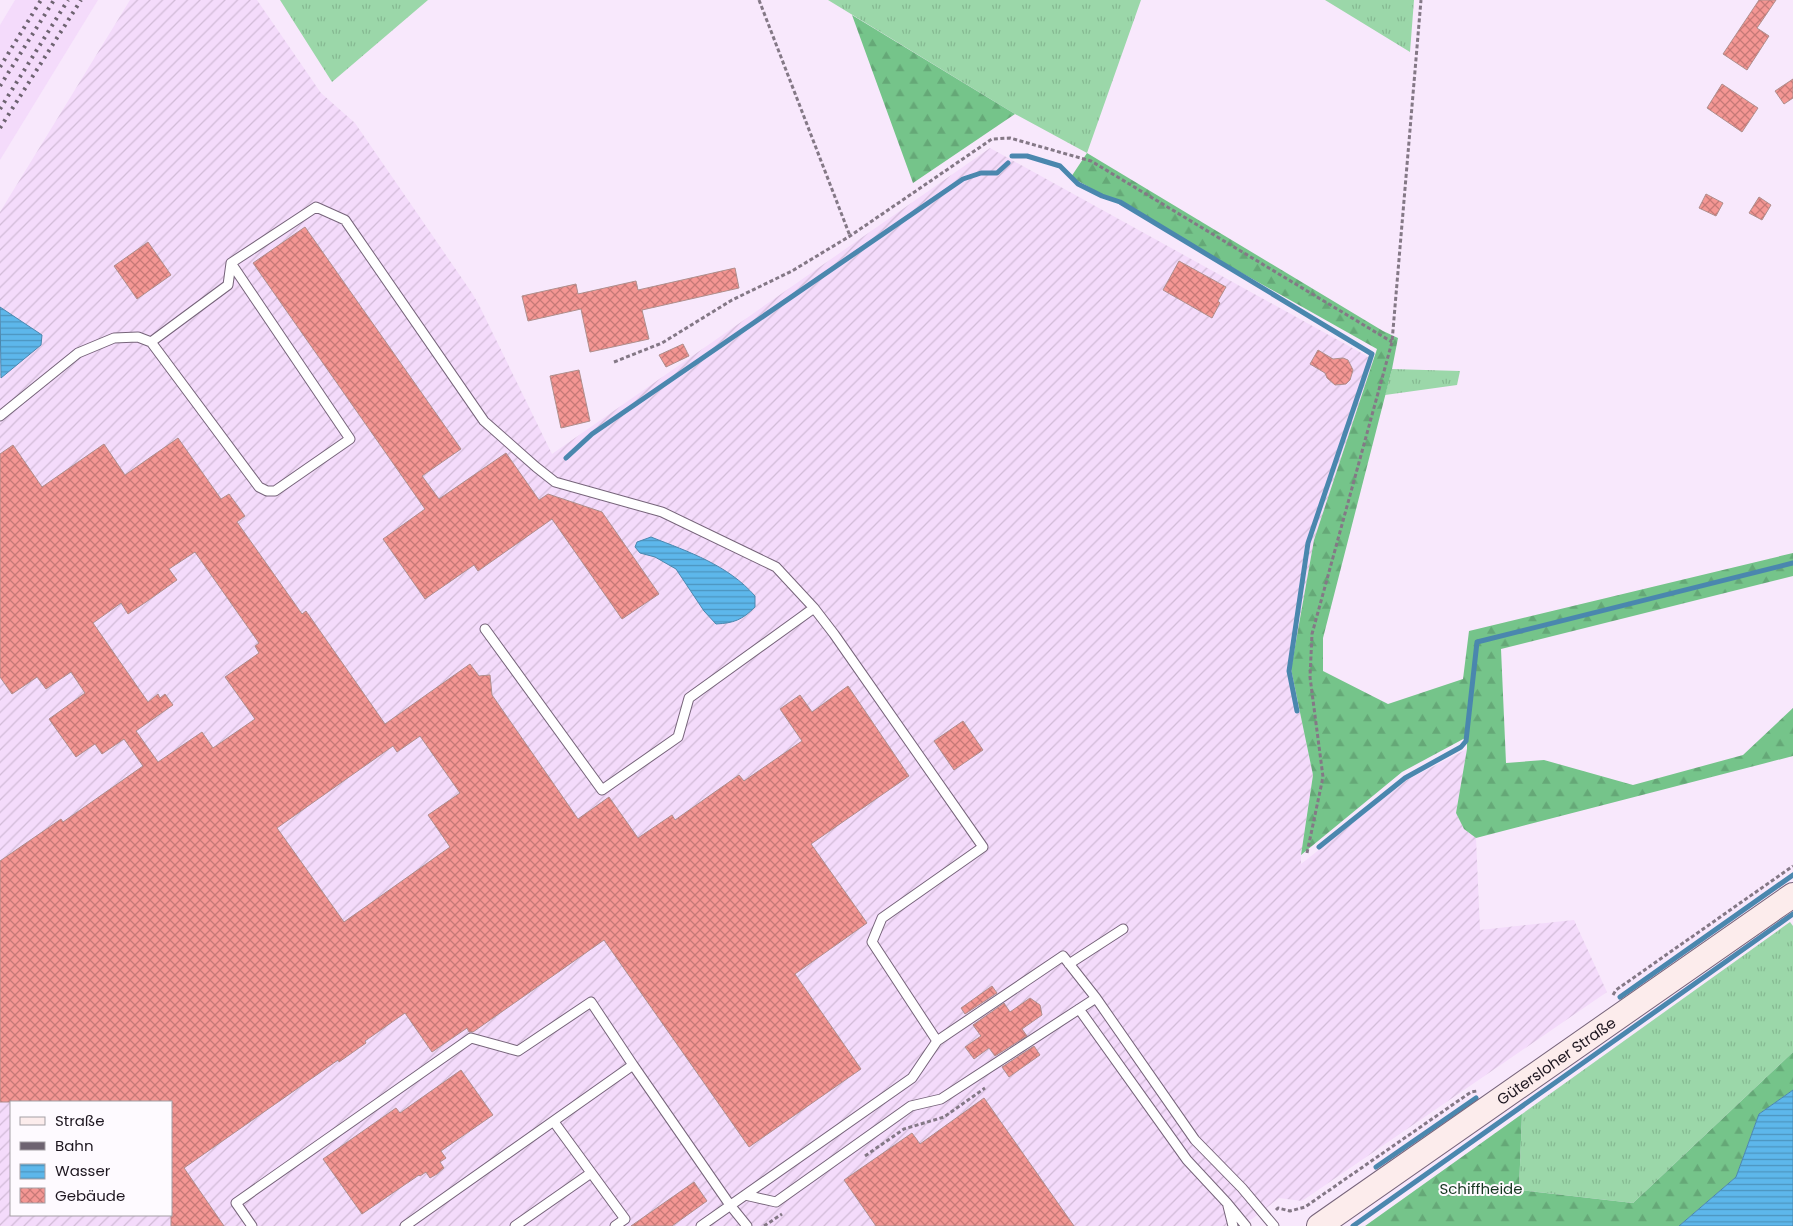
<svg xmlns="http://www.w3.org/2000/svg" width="1793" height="1226" viewBox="0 0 1793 1226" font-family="Poppins,sans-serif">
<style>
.built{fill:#f4dbfb}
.industrial{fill:url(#industrial-furrows);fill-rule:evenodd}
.grass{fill:url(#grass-tufts)}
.forest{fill:url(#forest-firs)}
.water{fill:url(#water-rules);stroke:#4a87ae}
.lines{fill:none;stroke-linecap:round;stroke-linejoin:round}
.stream{stroke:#4a87ae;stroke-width:5}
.building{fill:url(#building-cross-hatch);stroke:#af8e8c;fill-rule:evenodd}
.service-casing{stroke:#76647a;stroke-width:11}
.secondary-casing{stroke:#76647a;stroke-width:26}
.path{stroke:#847886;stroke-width:3;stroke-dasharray:4 2.5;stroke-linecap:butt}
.service{stroke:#fff;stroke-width:9}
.secondary{stroke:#fcecec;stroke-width:24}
.rail{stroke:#6e6371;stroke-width:4;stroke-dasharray:2.5 5;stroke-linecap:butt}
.labels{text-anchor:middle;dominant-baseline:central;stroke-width:4;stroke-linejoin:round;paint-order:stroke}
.street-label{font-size:15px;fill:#1d161f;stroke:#fefaff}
.park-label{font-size:15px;fill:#163720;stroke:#fefaff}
</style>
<defs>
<pattern id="industrial-furrows" width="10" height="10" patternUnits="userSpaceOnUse" patternTransform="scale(1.25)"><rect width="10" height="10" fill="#f4dbfb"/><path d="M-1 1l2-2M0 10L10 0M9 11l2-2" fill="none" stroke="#d1bbd7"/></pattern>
<pattern id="grass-tufts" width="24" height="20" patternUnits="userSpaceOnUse" patternTransform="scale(1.25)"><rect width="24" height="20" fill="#9bd7a9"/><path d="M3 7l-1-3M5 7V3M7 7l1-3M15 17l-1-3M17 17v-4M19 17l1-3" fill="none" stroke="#85b891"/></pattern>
<pattern id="forest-firs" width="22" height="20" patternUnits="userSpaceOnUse" patternTransform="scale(1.25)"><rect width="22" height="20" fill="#75c48a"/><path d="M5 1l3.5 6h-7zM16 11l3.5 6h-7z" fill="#65a877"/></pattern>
<pattern id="water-rules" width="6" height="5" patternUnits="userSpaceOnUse" patternTransform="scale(1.25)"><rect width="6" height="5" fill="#5db7eb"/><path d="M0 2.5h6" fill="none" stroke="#4c94be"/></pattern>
<pattern id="building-cross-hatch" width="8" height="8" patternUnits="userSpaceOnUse" patternTransform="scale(1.25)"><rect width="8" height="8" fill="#f49693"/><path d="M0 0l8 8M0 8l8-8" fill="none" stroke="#c57977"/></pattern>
</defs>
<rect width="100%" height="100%" fill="#f8e8fc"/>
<!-- built -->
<path class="built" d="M15 0H98L0 160V25Z"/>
<!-- industrial -->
<path class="industrial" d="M130 0H257L321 93 355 123 472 293 479 305 552 454 990 148 1365 355 1373 361 1314 540 1291 669 1313 775 1301 855V864L1407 780 1467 749 1456 813 1464 829 1476 838 1480 930 1574 920 1607 992 1302 1201 1279 1198 1252 1219 1234 1226H0V212ZM11 1102H171V1215H11Z"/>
<!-- grass -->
<path class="grass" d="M280 0H428L332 82Z
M828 0H1141L1087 153 1015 114Z
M1325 0H1414L1410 52Z
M1392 369 1460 371 1457 385 1385 395Z
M1790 922 1793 926V1052L1633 1203 1519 1190 1522 1114Z"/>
<!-- forest -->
<path class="forest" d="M852 15 1015 114 913 183Z
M1087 153 1383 331 1398 338 1392 369 1323 638V671L1388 704 1463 679 1469 631 1793 553V576L1501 649 1506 763 1544 760 1633 785 1743 755 1793 708V756L1476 838 1464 829 1456 813 1467 749V737L1402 772 1301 855 1313 775 1291 669 1314 540 1377 349 1071 177Z
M1793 1052V1090L1759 1114 1736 1177 1679 1226H1365L1522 1114 1519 1190 1633 1203Z"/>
<!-- water -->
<path class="water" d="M0 307 42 335 41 345 1 378Z
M651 537C689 552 728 565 755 596V607C742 620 734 623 716 624L704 611 676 569 655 557 640 553 635 547 637 542Z
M1793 1090V1226H1679L1736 1177 1759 1114Z"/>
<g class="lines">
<!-- stream -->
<path class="stream" d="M1012 156H1027L1060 166 1078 184 1102 196 1120 202 1372 354 1308 543 1289 671 1297 711
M566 458 592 434 963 179 981 173H997L1008 163
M1319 847 1405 778 1461 747 1466 741 1477 642 1793 563
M1620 997 1793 875
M1376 1167 1476 1098
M1353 1226 1793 914"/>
</g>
<!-- building -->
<path class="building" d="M1759 0H1776L1757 28 1769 36 1747 70 1723 54Z
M1793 79V98L1784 104 1775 91Z
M1722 84 1758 108 1742 132 1707 108Z
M1706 194 1723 203 1716 216 1699 208Z
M1759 197 1771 205 1762 220 1749 213Z
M305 227 461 449 422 476 439 499 506 453 539 500 548 494 602 512 659 594 622 619 552 519 478 571 474 565 425 599 383 539 425 509 253 263Z
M148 242 171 275 137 299 114 266Z
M1179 261 1226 287 1218 301 1220 303 1212 318 1163 290Z
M735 268 739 288 642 310 649 339 590 352 581 309 528 321 522 296 576 284 578 294 636 281 638 290Z
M683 344 689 356 666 367 659 355Z
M1318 350 1333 359 1343 358 1348 360 1353 370 1350 380 1346 384 1335 385 1327 378 1325 373 1310 364Z
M579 370 590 421 561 428 550 376Z
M178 438 221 499 229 494 245 516 237 522 302 614 306 611 385 724 470 664 479 676 490 675 492 695 578 819 609 797 638 838 672 815 675 820 739 775 744 781 802 741 780 709 800 695 812 712 848 686 909 776 811 844 867 923 795 974 861 1069 749 1147 604 940 473 1032H469L467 1028 432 1052 405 1013 365 1041 366 1043 339 1062 338 1060 184 1168 224 1226H171V1102H0V861L61 819 63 822 143 766 124 739 102 754 95 744 76 757 49 719 85 693 71 672 46 689 37 677 12 694 0 677V454L13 445 42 487 104 444 125 475ZM195 552 259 643 255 646 259 653 225 677 255 719 213 748 202 732 158 762 136 731 173 705 165 694 160 698 158 694 148 702 93 623 121 603 128 614 146 602 177 580 169 569ZM420 736 460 793 428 815 450 847 344 922 277 828 393 746 397 752Z
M963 721 983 750 954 770 934 741Z
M992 986 997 993 965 1014 961 1008Z
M1030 998 1040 1005 1042 1015 1022 1029 1027 1036 995 1056 989 1048 974 1059 965 1047 981 1036 973 1025 1004 1003 1010 1012Z
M1034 1046 1040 1055 1009 1077 1002 1067Z
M461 1070 493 1115 441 1151 446 1158 440 1162 444 1168 437 1174 430 1178 426 1172 420 1176 419 1175 362 1214 323 1159 396 1108 400 1113Z
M984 1098 1074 1226H876L844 1180 912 1133 920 1144Z
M694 1182 707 1201 672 1226H631Z"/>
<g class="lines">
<defs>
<path id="service" d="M151 342 228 285 231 263 316 207 345 220 484 421 536 467 555 482 662 512 776 567 814 608 834 634 983 847 882 918 872 942 937 1041
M0 416 78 353 114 338 138 337 151 342 259 487 267 491H275L350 439 231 263
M485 629 602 790 678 737 689 698 814 608
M1069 964 1123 929
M1079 1009 1187 1160 1227 1203 1246 1226
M554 1122 625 1219 615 1226
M745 1195 776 1202 911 1106 941 1099 1096 998
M1228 1206 1233 1226
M252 1226 236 1203 471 1038 518 1051 591 1002 633 1065
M405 1226 633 1065 730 1205 747 1226
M515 1226 591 1173
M701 1226 912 1078 937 1041 1063 956 1096 998 1195 1140 1242 1188 1274 1226"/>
<g id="secondary">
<path id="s1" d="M1319 1226 1793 895"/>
</g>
</defs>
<!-- service casing -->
<use href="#service" class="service-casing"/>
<!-- secondary casing -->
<use href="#secondary" class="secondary-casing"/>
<!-- path -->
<path class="path" d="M759 0 850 236
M614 362 662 343 732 300 792 271 850 236 992 139 1010 138 1091 161 1392 342
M1307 853 1323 777 1310 677 1312 634 1392 342 1421 0
M1613 995 1616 990 1793 866
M865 1156 904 1129 944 1117 985 1088
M1276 1210 1278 1208 1290 1211 1305 1207 1471 1092 1477 1091
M764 1226 782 1214"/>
<!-- service -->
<use href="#service" class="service"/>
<!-- secondary -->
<use href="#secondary" class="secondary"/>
<!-- rail -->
<path class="rail" d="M0 67 41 0
M0 86 54 0
M0 109 68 0
M0 128 81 0"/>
</g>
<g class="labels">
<!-- street labels -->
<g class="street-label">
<text stroke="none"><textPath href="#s1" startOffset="289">Gütersloher Straße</textPath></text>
</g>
<!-- park labels -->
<g class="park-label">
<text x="1481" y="1188">Schiffheide</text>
</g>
</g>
<!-- legend -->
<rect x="10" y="1101" width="162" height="115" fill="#fefaff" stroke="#a49fa5"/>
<rect x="20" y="1117" width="25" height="8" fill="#fcecec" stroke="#a49fa5"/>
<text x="55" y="1126" font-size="15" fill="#1d161f">Straße</text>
<rect x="20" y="1142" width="25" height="8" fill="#6e6371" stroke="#a49fa5"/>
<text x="55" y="1151" font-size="15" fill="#1d161f">Bahn</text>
<rect x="20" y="1164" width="25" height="15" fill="url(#water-rules)" stroke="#a49fa5"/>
<text x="55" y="1176" font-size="15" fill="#1d161f">Wasser</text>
<rect x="20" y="1188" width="25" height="15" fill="url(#building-cross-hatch)" stroke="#a49fa5"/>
<text x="55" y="1201" font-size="15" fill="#1d161f">Gebäude</text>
</svg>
